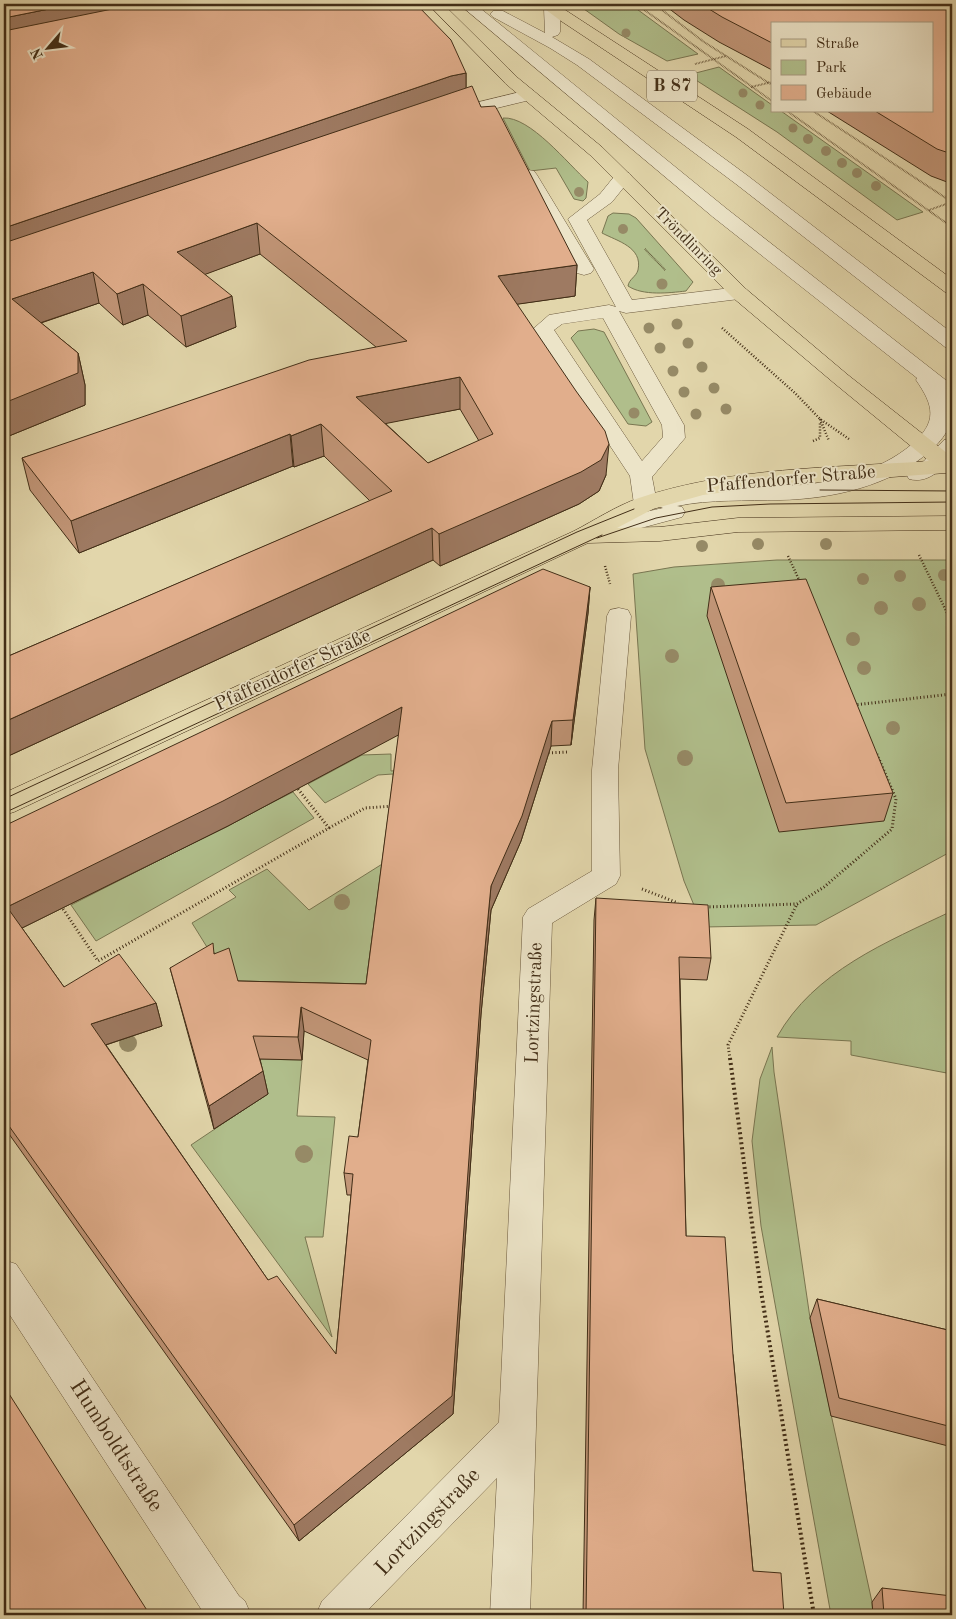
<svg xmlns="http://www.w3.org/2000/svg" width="956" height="1619" viewBox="0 0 956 1619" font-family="'Old Standard TT',serif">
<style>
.green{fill:#b0be8b;stroke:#797651}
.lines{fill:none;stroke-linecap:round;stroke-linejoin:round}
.minor-casing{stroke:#6a583c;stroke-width:1}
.major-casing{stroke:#422e17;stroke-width:1}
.path-far3{stroke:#422e17;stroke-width:2;stroke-dasharray:0.5 1;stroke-linecap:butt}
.path-far2{stroke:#422e17;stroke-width:2.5;stroke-dasharray:1 2;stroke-linecap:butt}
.path-far1{stroke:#422e17;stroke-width:3;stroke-dasharray:1 2.5;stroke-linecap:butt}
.path{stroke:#422e17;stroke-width:4;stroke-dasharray:2 3;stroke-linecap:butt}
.minor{fill:#ece4c8;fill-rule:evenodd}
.major{fill:#e2d6ab;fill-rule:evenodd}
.tram{stroke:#422e17;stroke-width:1}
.tree{fill:#968a66}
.wall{fill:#c29678;stroke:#422e17;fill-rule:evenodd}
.shaded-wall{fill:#9e7a62;stroke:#422e17}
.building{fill:#e1ae8c;stroke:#422e17;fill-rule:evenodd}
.labels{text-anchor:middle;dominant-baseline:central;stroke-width:4;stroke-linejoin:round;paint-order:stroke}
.far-street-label{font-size:16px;fill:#422e17;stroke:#ece4c8}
.shield{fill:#ece4c8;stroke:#75654c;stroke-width:1}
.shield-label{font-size:18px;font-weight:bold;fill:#422e17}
.street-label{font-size:19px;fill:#422e17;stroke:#ece4c8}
.near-street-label{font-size:22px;fill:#422e17;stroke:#ece4c8}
</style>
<rect width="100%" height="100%" fill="#e2d6ab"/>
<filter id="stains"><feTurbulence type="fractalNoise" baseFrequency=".004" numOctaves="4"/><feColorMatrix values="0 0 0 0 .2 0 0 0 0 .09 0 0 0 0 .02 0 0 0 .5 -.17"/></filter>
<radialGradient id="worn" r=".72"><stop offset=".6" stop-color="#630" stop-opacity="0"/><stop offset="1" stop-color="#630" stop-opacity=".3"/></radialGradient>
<!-- green -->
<path class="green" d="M577 4H630L698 54 667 61 619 34Z
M719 67 772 105V111H781L923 212 897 220 777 132 688 75Z
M503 118C530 116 568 164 588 182L586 198 583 201 574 199 556 168 530 171Z
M613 213 629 214 636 218 693 282 686 291C669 293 643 296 628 286 629 279 636 277 638 270 643 247 617 241 602 233L608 216Z
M594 329 604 332 652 422 646 426 628 424 571 338 578 331Z
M777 560H952V851L816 925 703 927 684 881 645 749 633 574 674 567Z
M391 754V771L413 769 394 803 393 774 378 775 325 803 308 784 362 755Z
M293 792 314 818 96 941 71 905Z
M387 861 368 1008 243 1005 192 923 236 897 229 890 267 869 309 910Z
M952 911V1074L851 1055V1041L777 1037C814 971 887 942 952 911Z
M772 1047 774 1072 810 1318 872 1602 873 1615H831L761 1226 752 1141 760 1079Z
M258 1059 302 1060 297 1116 335 1117 323 1237H305L332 1337 191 1145 267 1094Z"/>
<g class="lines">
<defs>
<path id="minor" d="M459 4H475L727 209 952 385V401H950C955 422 946 437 930 451 891 486 832 499 780 500 746 501 711 499 677 506L682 507 685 512 682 517 641 528 602 542 594 540 590 535C600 520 646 512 663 508L656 505 653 509 645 511 637 509 634 504 630 476 533 329 549 315 609 305 616 307 568 219 600 194 617 173 623 172 629 173 632 177 612 202 587 220 632 300 739 287 746 289 749 293 746 297 739 299 626 313 619 311 684 425 685 438 652 477 656 498C672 483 774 488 802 485 840 481 881 470 911 445 938 422 934 406 916 380L917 378 713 217ZM603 318 662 425 663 437 642 461 554 330 562 324Z
M553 4 560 8V32L558 35 552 37 589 59 748 176 952 333V349L945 347 736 184 577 65 550 48 493 17 490 14 493 11H503L545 33 544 8 547 5Z
M528 90 534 91 536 95 534 99 444 121 438 120 436 116 438 112Z
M528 170 534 171 537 175 594 269 591 273 584 275 577 273 574 269 519 175 522 171Z
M952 438V458C940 470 928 484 909 479L906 474 909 469 922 463 944 440Z
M619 608 628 610 631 616 618 770 620 876 616 884 552 923 530 1615H490L497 1478 363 1615H316L322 1601 499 1422 523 917 528 909 592 871V770L607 616 610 610Z
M4 1260 16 1264 239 1596 245 1601 251 1615H205L4 1306Z"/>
<path id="major" d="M428 4H443L518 78 602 147 746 289 848 375 952 457V475L946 473 770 486 703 495 653 509 617 528 660 527 738 518 952 516V530L738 532 660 541 588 543 14 812 4 815V793L574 531C595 520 616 506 639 498 732 467 832 468 929 461L834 383 732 297 590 155 506 84Z
M538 4H556L748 129 952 279V294L945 292 736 137 561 21Z"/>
</defs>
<!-- minor casing -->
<use href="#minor" class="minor-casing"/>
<!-- major casing -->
<use href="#major" class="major-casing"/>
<!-- path-far3 -->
<path class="path-far3" d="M636 4 772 101
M654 4 704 42 772 85
M695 64 726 56
M751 87 772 82
M787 111 952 227
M813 111 952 202
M929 210 952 202
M645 249 665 270"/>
<!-- path-far2 -->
<path class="path-far2" d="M722 328 795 393 820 419 849 439
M820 419 829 441
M813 441 820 438V422
M919 555 950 619
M788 556 800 582
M605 566 610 584"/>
<!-- path-far1 -->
<path class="path-far1" d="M950 617 952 622
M854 705 952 694
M545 753 569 752
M329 828 365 808 393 806
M642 889 678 903
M706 907 797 904 824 887 892 829 896 799 876 752
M63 909 98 961 329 828 298 789
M730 1059 728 1045 797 904"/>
<!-- path -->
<path class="path" d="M730 1058 761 1291 814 1615"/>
<!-- minor -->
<use href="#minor" class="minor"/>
<!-- major -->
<use href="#major" class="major"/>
<!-- tram -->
<path class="tram" d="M820 490 952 491
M597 538 656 518 712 507 770 504 952 502
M4 799 577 532 634 509
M4 813 602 535"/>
</g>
<!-- trees -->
<g class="tree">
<circle cx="626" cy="33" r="4.5"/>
<circle cx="743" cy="93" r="4.5"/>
<circle cx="760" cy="105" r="4.5"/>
<circle cx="793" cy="128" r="4.5"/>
<circle cx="808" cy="139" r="5"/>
<circle cx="826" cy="151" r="5"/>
<circle cx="842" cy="163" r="5"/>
<circle cx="857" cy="173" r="5"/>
<circle cx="876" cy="186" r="5"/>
<circle cx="579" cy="192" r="5"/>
<circle cx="623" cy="229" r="5"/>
<circle cx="662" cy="284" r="5.5"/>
<circle cx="677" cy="324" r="5.5"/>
<circle cx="649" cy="328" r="5.5"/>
<circle cx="688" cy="343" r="5.5"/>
<circle cx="660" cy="348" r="5.5"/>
<circle cx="702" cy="367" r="5.5"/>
<circle cx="673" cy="371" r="5.5"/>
<circle cx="714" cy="388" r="5.5"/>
<circle cx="684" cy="392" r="5.5"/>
<circle cx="726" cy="409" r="5.5"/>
<circle cx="634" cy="413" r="5.5"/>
<circle cx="696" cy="414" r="5.5"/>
<circle cx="758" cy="544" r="6"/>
<circle cx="826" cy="544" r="6"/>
<circle cx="702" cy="546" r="6"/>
<circle cx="944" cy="575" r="6"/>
<circle cx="900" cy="576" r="6"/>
<circle cx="863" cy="579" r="6"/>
<circle cx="718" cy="585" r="7"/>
<circle cx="919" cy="604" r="7"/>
<circle cx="881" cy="608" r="7"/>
<circle cx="853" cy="639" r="7"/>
<circle cx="672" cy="656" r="7"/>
<circle cx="864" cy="668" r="7"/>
<circle cx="893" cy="728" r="7"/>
<circle cx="685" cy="758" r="8"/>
<circle cx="342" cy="902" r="8"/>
<circle cx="128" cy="1043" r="9"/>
<circle cx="304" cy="1154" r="9"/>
</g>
<!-- wall -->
<path class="wall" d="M4 4 466 73V88L481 107 577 265 575 296 517 304 606 475 599 491 579 504 440 566 433 560 4 758V658L370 501 324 456 294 467 293 466 79 553 30 490 22 458 376 347 260 254 205 274 236 327 186 347 148 315 123 325 99 303 41 323 78 353 85 385V405L4 438ZM460 409 479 441 428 463 385 423Z
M663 4H952V183L947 182 931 176 827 111H932L772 24V70L719 42 684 20Z
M590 587 588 613 571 745 551 746 521 841 491 910 481 1014 453 1414 299 1541 4 1127V826ZM399 734 366 984 238 981 215 953 170 968 214 1129 268 1094 260 1059 302 1060 304 1031 368 1060 358 1137 344 1173 347 1195H351L336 1354 268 1280 106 1045 162 1026 156 1003 64 987 22 928 228 826Z
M711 587 893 793 884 821 779 832 707 616Z
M596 898 711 958 707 980 680 979 686 1236 733 1355 753 1571 784 1615H583L594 920Z
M817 1299 952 1331V1447L831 1416 810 1318Z
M882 1588 952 1615H873L872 1602Z"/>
<!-- shaded-wall -->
<path class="shaded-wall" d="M74 4H214L4 47V18Z
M466 73V102L4 261V228L451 76Z
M257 223 260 254 182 283 177 252Z
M577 265 575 296 498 307V276Z
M93 272 99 303 19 330 12 299Z
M143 284 148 315 123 325 117 294Z
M232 296 236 327 186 347 181 316Z
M78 353 85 385V405L4 438V403Z
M460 377V409L358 429 356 397Z
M321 424 324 456 294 467 291 436Z
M290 434 293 466 79 553 71 521Z
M609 444 606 475 599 491 579 504 440 566 439 534Z
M432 528 433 560 4 758V722Z
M590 587 588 613 571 745 573 720Z
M402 707 404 732 228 826 16 931 7 907Z
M552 721 551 746 521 841 491 910 481 1014 453 1414 299 1541 294 1525 481 990 491 886Z
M156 1003 162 1026 99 1047 91 1024Z
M301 1007 304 1031 302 1060 298 1037Z
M263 1071 268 1094 214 1129 209 1106Z"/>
<!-- building -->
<path class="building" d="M4 4H74L4 18Z
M137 4H416L451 40 466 73 451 76 4 228V31Z
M701 4H952V154L937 149 875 111H932V24H772V43L722 17Z
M472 86 481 107 495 106 498 111 577 265 498 276 576 391 605 431 609 444 601 460 581 472 439 534 432 528 4 722V658L392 491 321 424 291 436 290 434 71 521 22 458 309 360 407 341 257 223 177 252 232 296 181 316 143 284 117 294 93 272 12 299 78 353V373L4 403V243ZM460 377 493 434 428 463 356 397Z
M543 569 590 587 573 720 552 721 522 816 491 886 481 990 452 1396 294 1525 4 1119V826ZM402 707 366 984 238 981 229 948 214 954 213 943 170 968 209 1106 263 1071 253 1036 298 1037 301 1007 371 1040 358 1137 349 1136 344 1173 353 1174 336 1354 277 1276 268 1280 91 1024 156 1003 119 954 64 987 7 907 223 801Z
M806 579 893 793 786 803 711 587Z
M596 898 708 905 711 958 679 957 686 1236 725 1237 733 1355 753 1571 781 1573 784 1615H586Z
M817 1299 952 1331V1427L839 1398Z
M4 1386 150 1615H4Z
M882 1588 952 1596V1615H884Z"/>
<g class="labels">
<!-- far-street labels -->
<g class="far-street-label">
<text transform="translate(688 242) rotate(45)">Tröndlinring</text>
</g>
<!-- shield labels -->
<rect class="shield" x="647" y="70.5" width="50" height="31" rx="4"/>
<g class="shield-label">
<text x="672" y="86">B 87</text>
</g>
<!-- street labels -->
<g class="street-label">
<text transform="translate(791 480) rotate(-5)">Pfaffendorfer Straße</text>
<text transform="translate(293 671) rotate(-25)">Pfaffendorfer Straße</text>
<text transform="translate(535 1003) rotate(-88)">Lortzingstraße</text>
</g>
<!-- near-street labels -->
<g class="near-street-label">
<text transform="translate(116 1446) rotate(57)">Humboldtstraße</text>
<text transform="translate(428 1522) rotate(-46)">Lortzingstraße</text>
</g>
</g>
<!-- margin -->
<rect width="956" height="1619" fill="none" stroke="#e2d6ab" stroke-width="20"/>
<rect x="5" y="5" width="946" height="1609" fill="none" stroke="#422e17" stroke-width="2.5"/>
<rect x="10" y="10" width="936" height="1599" fill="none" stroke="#422e17"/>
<!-- legend -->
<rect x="771" y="22" width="162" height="90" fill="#ece4c8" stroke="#a89b81"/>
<rect x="781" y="39" width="25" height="8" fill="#e2d6ab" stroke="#a89b81"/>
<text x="816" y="48" font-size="15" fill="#422e17">Straße</text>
<rect x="781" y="60" width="25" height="15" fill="#b0be8b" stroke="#a89b81"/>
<text x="816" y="72" font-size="15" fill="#422e17">Park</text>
<rect x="781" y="85" width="25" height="15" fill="#e1ae8c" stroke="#a89b81"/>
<text x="816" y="98" font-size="15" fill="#422e17">Gebäude</text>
<!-- north arrow -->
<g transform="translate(48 48) rotate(242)" stroke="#ece4c8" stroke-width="4" paint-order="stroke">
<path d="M0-4L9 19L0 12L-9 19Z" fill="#422e17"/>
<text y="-8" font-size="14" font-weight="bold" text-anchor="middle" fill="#422e17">N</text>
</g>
<rect width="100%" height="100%" filter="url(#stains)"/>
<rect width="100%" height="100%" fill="url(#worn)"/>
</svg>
